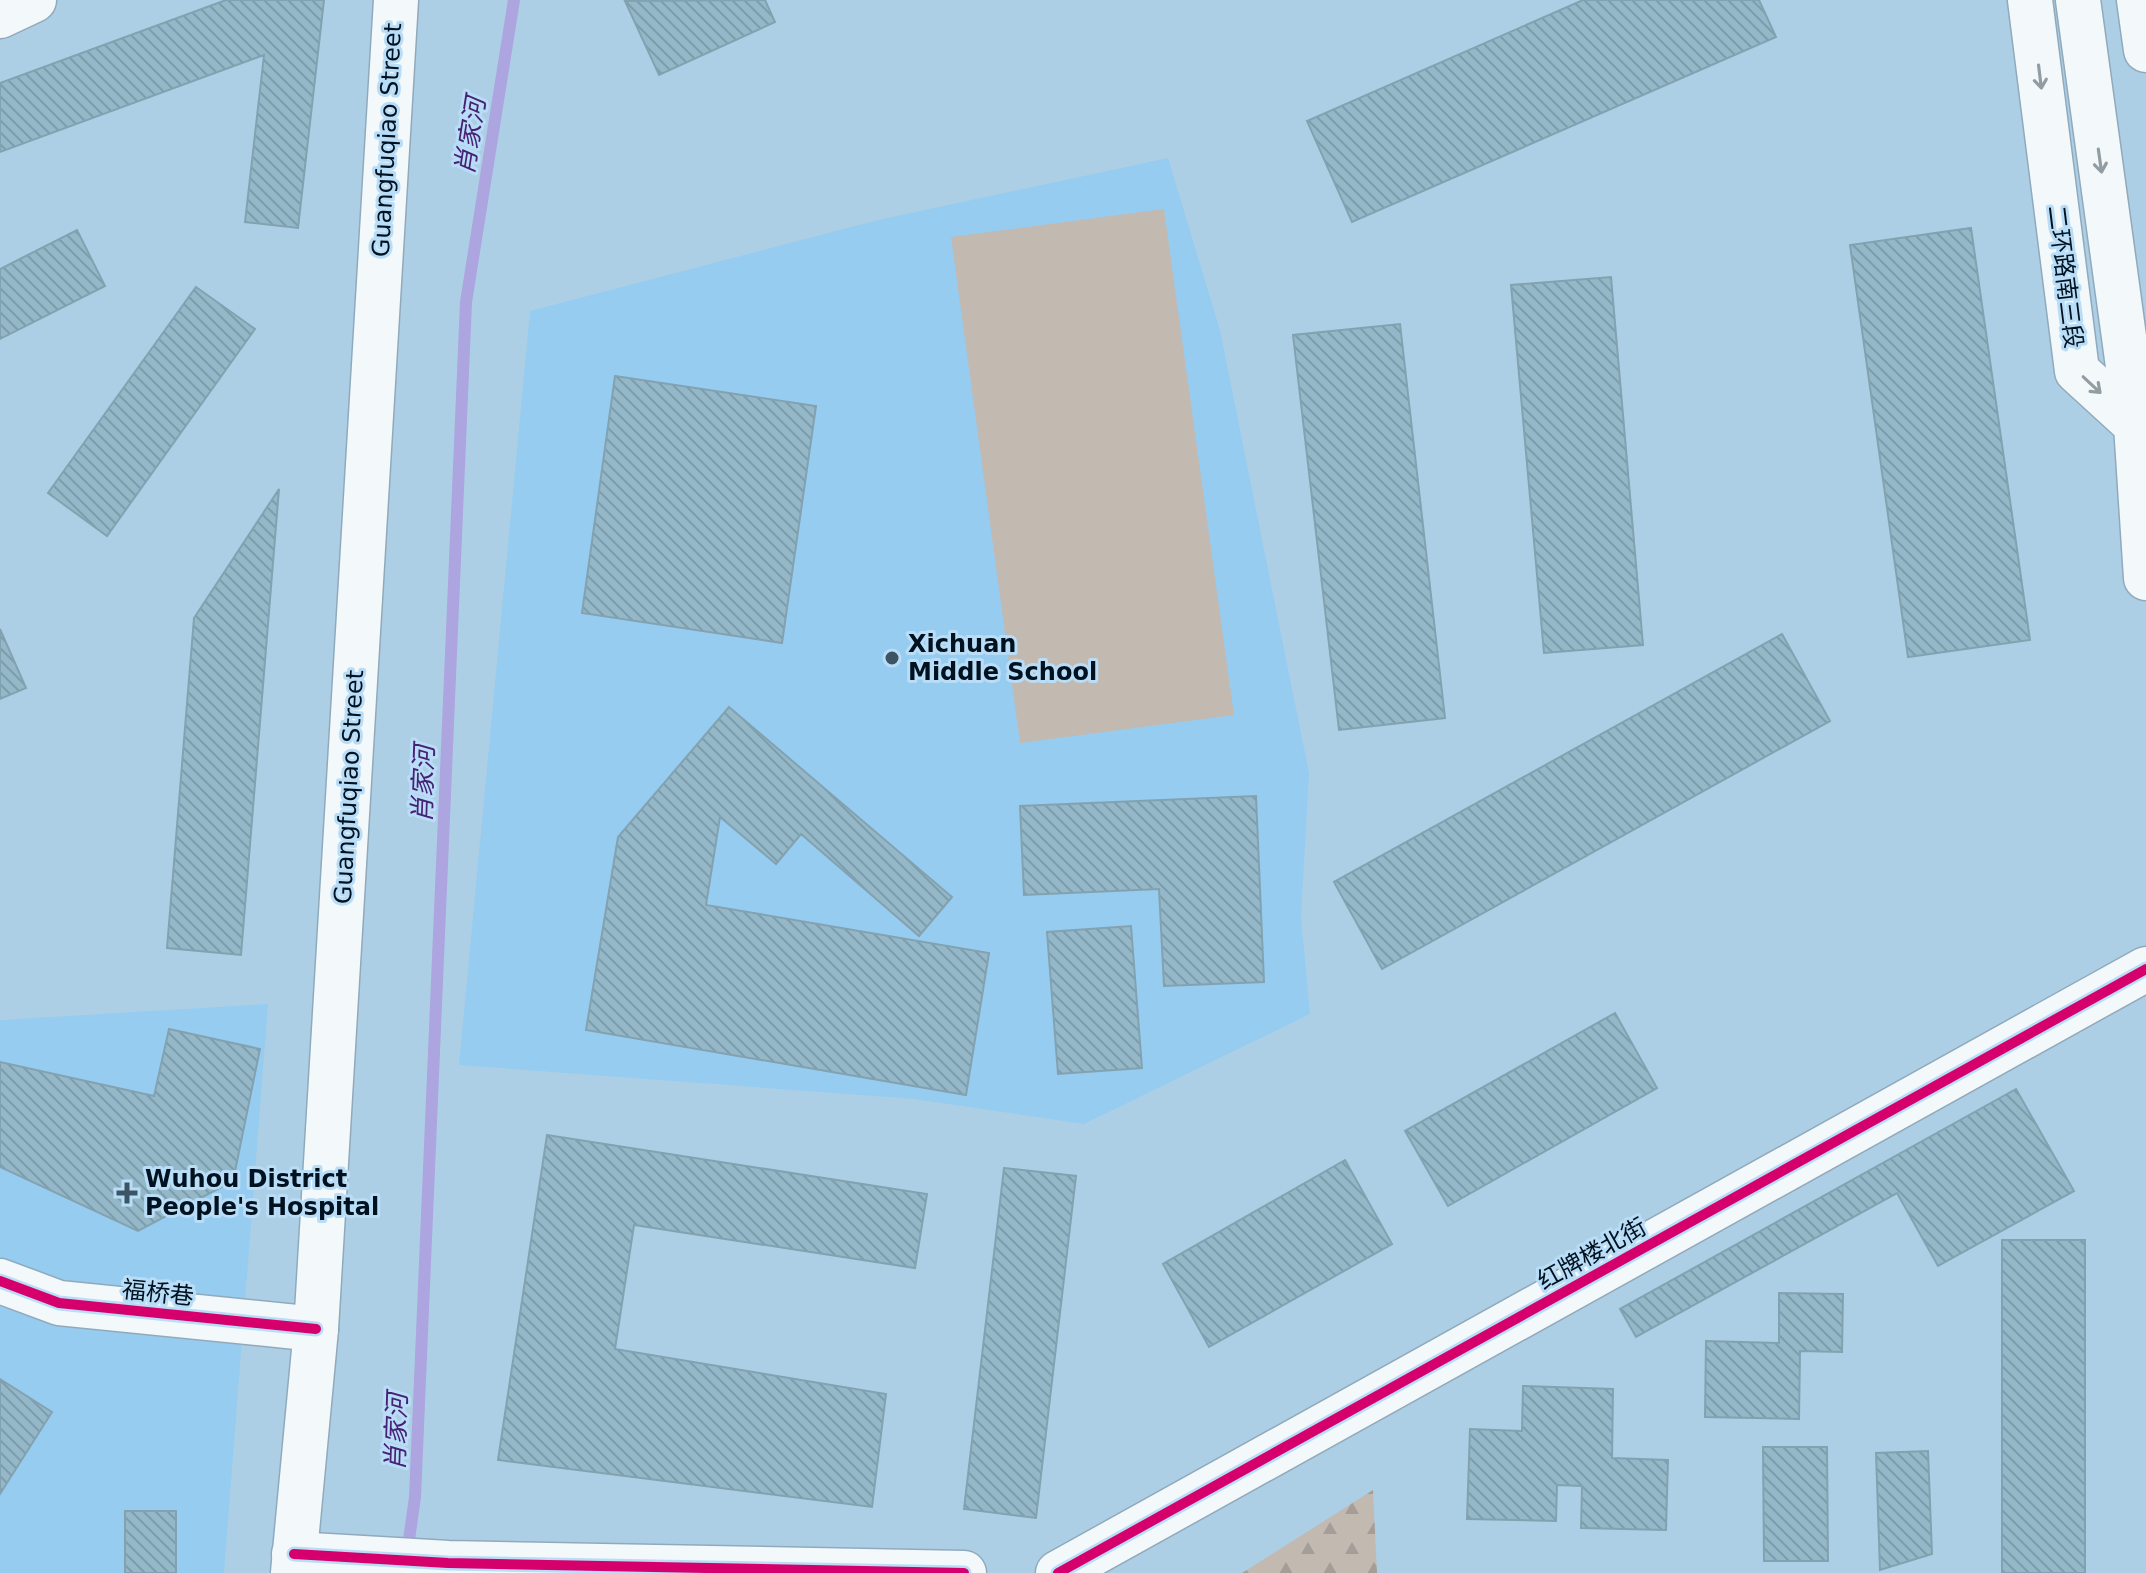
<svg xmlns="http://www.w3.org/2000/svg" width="2146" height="1573" viewBox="0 0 2146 1573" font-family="'DejaVu Sans','Noto Sans SC',sans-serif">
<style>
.built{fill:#96ccf0}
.green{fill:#c2b9b1}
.forest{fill:url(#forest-firs)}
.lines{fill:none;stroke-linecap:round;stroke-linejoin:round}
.stream{stroke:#aca5df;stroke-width:12}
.building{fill:url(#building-back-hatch);stroke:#83a2b1;stroke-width:2}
.street-casing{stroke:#90aabc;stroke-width:47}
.secondary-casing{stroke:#90aabc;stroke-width:47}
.highway-casing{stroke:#90aabc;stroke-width:47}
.street{stroke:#f3f8fb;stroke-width:44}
.secondary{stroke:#f3f8fb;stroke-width:44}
.highway{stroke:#f3f8fb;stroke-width:44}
.cycleway-casing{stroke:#b9ddf7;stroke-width:15}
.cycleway{stroke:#d6006c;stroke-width:10}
.oneway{stroke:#929ca3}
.poi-dot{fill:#3d5465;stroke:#b9ddf7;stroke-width:3}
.labels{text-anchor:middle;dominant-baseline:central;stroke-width:6;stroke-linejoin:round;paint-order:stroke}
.street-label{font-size:24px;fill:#001220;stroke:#b9ddf7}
.poi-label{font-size:24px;font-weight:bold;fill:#001220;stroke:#b9ddf7;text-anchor:start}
.water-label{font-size:26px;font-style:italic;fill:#462175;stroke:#b9ddf7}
</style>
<defs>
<pattern id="forest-firs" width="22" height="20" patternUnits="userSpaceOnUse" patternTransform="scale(2)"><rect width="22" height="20" fill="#c2b9b1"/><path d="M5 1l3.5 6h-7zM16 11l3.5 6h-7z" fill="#a59e98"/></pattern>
<pattern id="building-back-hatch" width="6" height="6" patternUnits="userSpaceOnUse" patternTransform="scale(2)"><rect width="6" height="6" fill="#94b8c8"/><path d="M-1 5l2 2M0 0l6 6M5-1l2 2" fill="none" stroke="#7e9dac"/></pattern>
</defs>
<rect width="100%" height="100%" fill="#adcfe6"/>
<!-- built -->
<path class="built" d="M1168 158 1220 330 1309 773 1301 916 1310 1014 1084 1124 914 1099 459 1065 530 311 878 220Z
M268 1004 224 1573H0V1020Z"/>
<!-- green -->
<path class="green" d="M1164 209 1234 715 1020 743 951 237Z"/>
<!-- forest -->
<path class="forest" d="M1373 1490 1377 1573H1242Z"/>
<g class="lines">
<!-- stream -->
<path class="stream" d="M407 1554 415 1497 466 302 514 0"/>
</g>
<!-- building -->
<path class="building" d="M226 0H324L298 228 245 222 264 55 0 152V83Z
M765 0 775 22 659 75 625 1Z
M1583 0H1759L1776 37 1352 222 1307 121Z
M1971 228 2030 640 1908 657 1850 245Z
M77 230 105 286 0 339V269Z
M1611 277 1643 645 1544 653 1511 285Z
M196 287 255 329 107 536 48 493Z
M1400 324 1445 718 1339 730 1293 335Z
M615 376 816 406 782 643 582 613Z
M279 489 241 955 167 948 194 618Z
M0 629 26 688 0 699Z
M1782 634 1830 721 1382 969 1334 882Z
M729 707 952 897 919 936 801 834 776 864 720 817 706 905 989 953 966 1095 586 1030 618 837Z
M1256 796 1264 982 1164 986 1159 889 1024 895 1020 806Z
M1131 926 1142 1068 1058 1074 1047 932Z
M1615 1013 1657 1088 1448 1206 1405 1131Z
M169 1029 260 1049 233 1181 138 1231 0 1167V1062L154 1096Z
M2016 1089 2074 1191 1938 1266 1897 1193 1636 1337 1620 1309Z
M547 1135 927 1194 915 1268 634 1225 615 1349 886 1394 872 1507 498 1460Z
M1345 1160 1392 1244 1209 1347 1163 1264Z
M1004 1168 1076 1176 1036 1518 964 1509Z
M2002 1240H2085V1573H2002Z
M1779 1293 1843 1294 1842 1352 1800 1351 1799 1419 1705 1417 1706 1341 1779 1343Z
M0 1379 52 1412 0 1494Z
M1523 1386 1613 1389 1612 1458 1668 1460 1666 1530 1581 1528 1582 1486 1557 1485 1556 1521 1467 1519 1470 1429 1522 1431Z
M1763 1447H1827L1828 1561H1764Z
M1928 1451 1932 1554 1880 1570 1876 1453Z
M125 1511H176V1573H125Z"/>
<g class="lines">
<defs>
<path id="street" d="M0 1281 59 1303 316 1329
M294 1554 448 1563 964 1573
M1058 1573 2146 969"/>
<path id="secondary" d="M2030 0 2077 371 2136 425 2146 578
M0 16 34 0
M293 1573 316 1329 396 0"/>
<path id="highway" d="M2078 0 2136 425
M2139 0 2146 50"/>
</defs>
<!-- street casing -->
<use href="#street" class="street-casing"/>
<!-- secondary casing -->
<use href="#secondary" class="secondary-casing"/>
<!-- highway casing -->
<use href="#highway" class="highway-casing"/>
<!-- street -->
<use href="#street" class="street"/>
<!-- secondary -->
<use href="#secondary" class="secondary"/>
<!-- highway -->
<use href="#highway" class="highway"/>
<defs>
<path id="cycleway" d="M0 1281 59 1303 316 1329
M294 1554 448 1563 964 1573
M1058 1573 2146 969"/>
</defs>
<!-- cycleway casing -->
<use href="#cycleway" class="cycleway-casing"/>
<!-- cycleway -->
<use href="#cycleway" class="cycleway"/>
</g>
<!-- one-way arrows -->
<defs><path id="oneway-shaft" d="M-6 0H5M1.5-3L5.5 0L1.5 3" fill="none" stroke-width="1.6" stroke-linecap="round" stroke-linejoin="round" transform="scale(2)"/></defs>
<g class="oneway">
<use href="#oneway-shaft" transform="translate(2040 77) rotate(83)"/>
<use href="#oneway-shaft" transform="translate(2100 161) rotate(82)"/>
<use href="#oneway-shaft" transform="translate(2092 385) rotate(43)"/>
</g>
<!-- markers -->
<g class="poi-dot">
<circle cx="892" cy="658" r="8"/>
<path d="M123 1181h8v8h8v8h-8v8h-8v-8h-8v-8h8z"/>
</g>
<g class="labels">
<!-- street labels -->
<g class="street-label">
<text transform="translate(387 140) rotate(-87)">Guangfuqiao Street</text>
<text transform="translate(2065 277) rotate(83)">二环路南三段</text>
<text transform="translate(349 787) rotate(-87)">Guangfuqiao Street</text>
<text transform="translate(1592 1254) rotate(-29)">红牌楼北街</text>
<text transform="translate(158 1293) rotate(6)">福桥巷</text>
</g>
<!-- poi labels -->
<g class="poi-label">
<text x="908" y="644">Xichuan<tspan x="908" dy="28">Middle School</tspan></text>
<text x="145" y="1179">Wuhou District<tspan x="145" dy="28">People's Hospital</tspan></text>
</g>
<!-- water labels -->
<g class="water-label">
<text transform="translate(470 136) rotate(-81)">肖家河</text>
<text transform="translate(423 784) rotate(-88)">肖家河</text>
<text transform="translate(396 1432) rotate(-88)">肖家河</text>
</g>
</g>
</svg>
